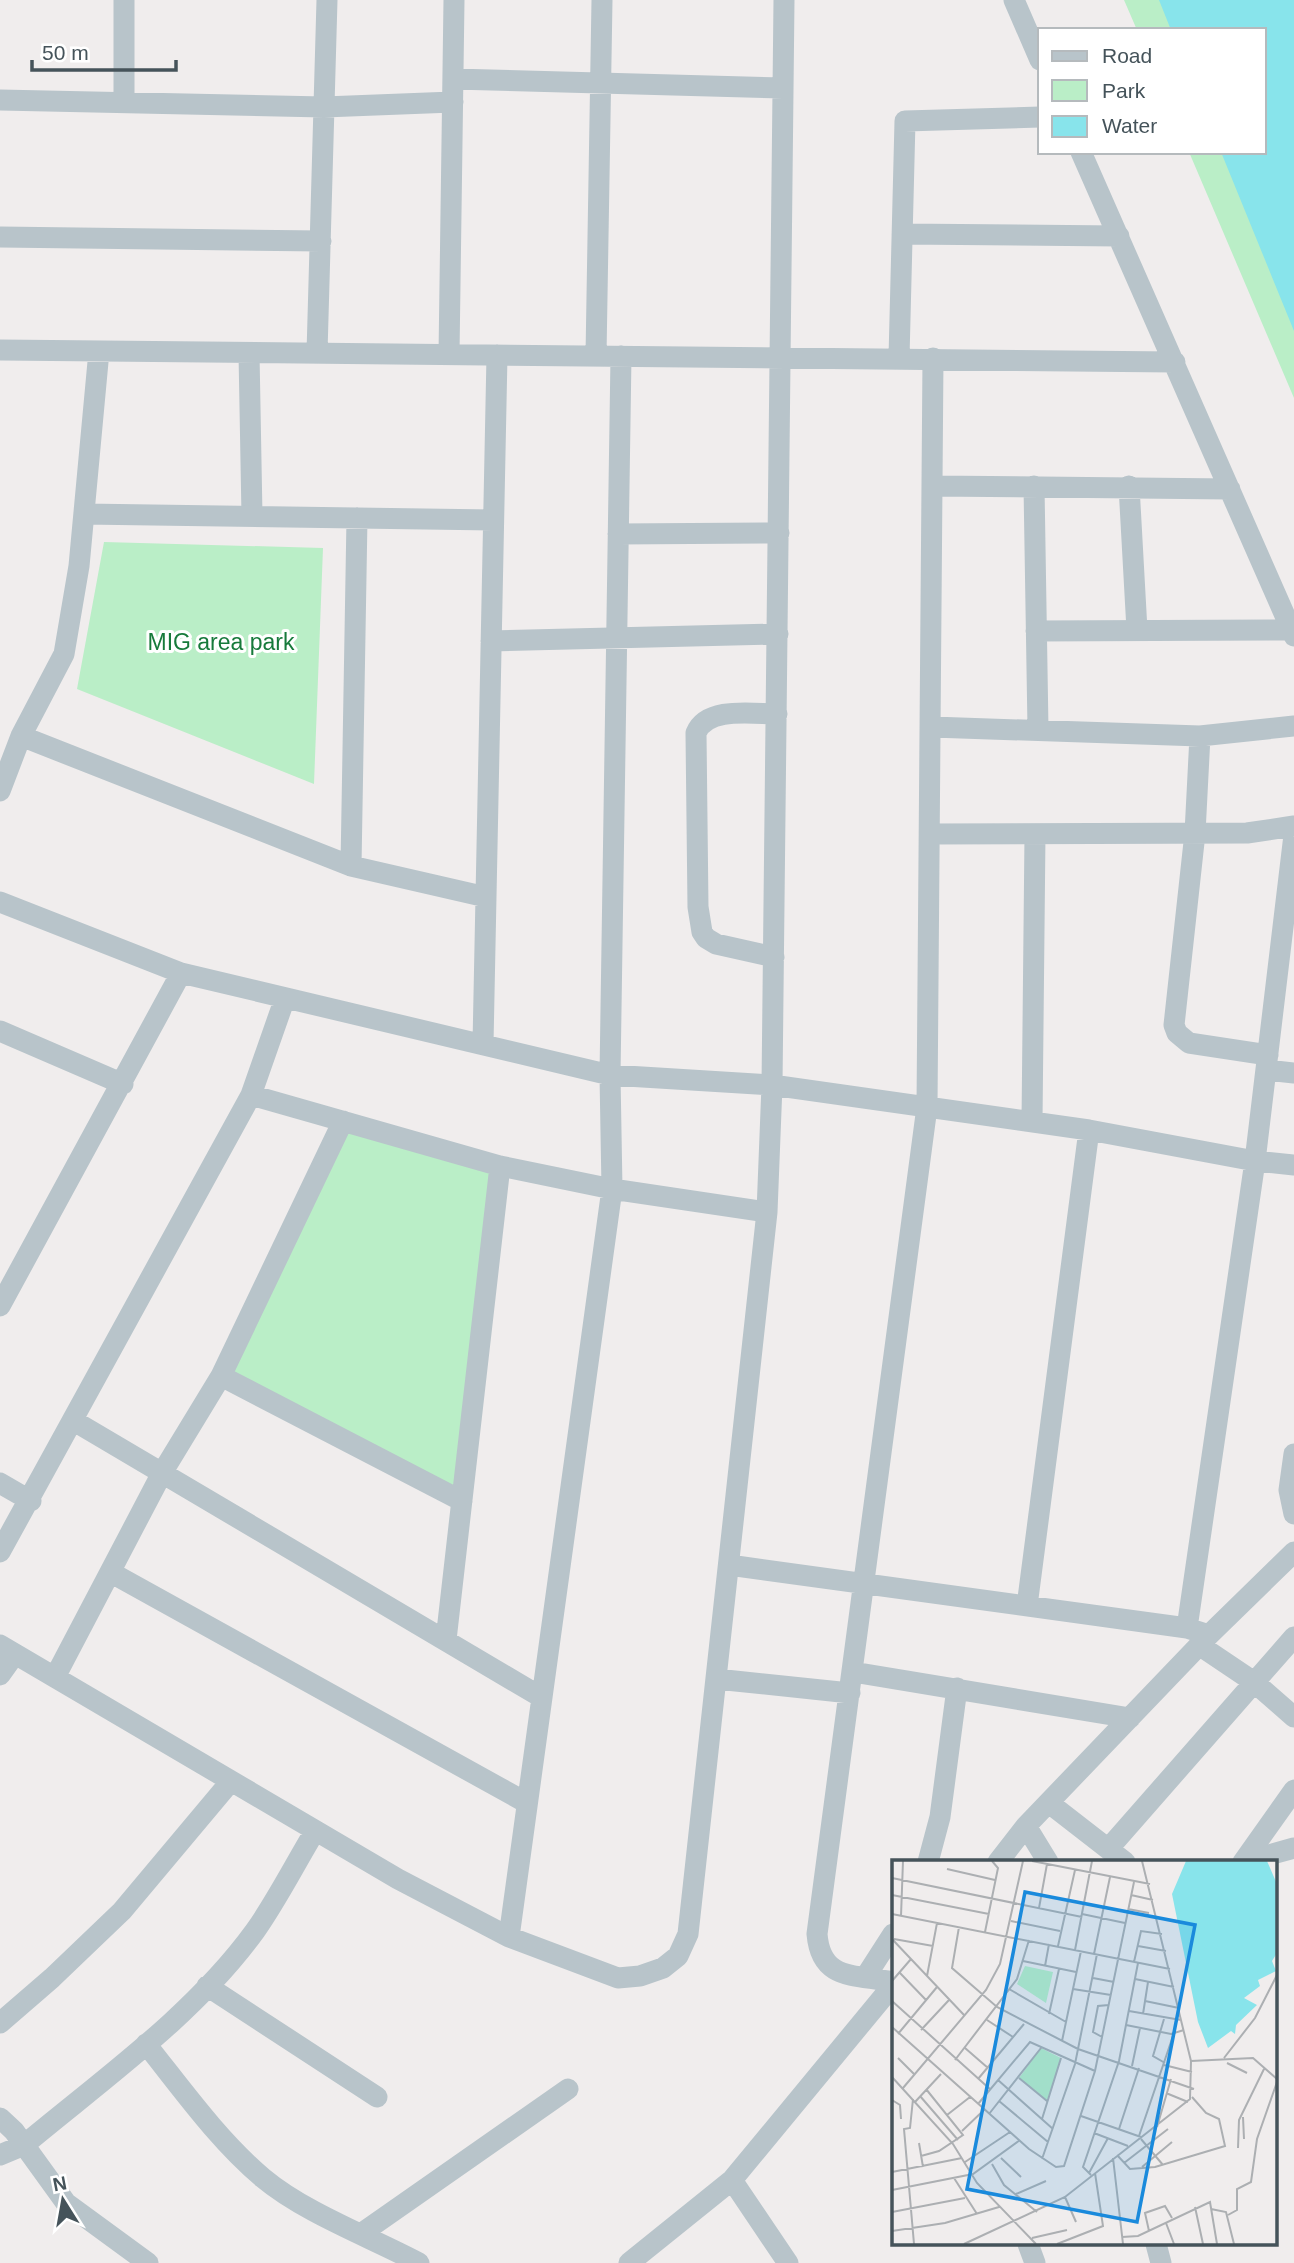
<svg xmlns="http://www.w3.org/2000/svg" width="1294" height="2263" viewBox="0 0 1294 2263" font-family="Helvetica,sans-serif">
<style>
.green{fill:#baeec7}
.water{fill:#88e4eb}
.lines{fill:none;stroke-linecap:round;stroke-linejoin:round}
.minor{stroke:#b8c4ca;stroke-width:21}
.labels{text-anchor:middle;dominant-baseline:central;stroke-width:6;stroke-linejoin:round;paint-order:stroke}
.park-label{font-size:23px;fill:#177a3b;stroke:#fff}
.inset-road{fill:none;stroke:#acafb2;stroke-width:2}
.view{fill:#1a8adc;fill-opacity:0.15;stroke:#1a8adc;stroke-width:3.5}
.inset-edge{fill:none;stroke:#45535a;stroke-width:3.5}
</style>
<rect width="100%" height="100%" fill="#f0eded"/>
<!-- green -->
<path class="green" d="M1124 0H1294V398L1189 152H1264V30H1137Z
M104 542 323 548 314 784 77 689Z
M343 1121 500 1166 462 1501 221 1376Z"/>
<!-- water -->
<path class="water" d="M1159 0H1294V331L1221 152H1264V30H1171Z"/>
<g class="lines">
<!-- minor -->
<path class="minor" d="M1014 0 1040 60
M453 79 783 88
M0 100 324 107 453 102
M124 103V0
M1081 152 1294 636
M902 234 1119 236
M0 237 321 241
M0 350 1175 362
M249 353 252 516
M317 353 327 0
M449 355 454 0
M596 356 602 0
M899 358 905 121 1040 117
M933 486 1230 489
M1034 486 1038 729
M1129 486 1137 630
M84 514 493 520
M618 534 779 533
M1036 631 1291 630
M491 641 778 634
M932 727 1200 736 1294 726
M21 736 351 866 486 897
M1200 736 1195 833 1174 1025 1177 1033 1189 1043 1268 1055
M0 791 21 736 64 654 79 566 99 351
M931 834 1247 833 1294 826
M351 866 357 518
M0 902 181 973 610 1075 772 1085 1089 1130 1255 1161 1294 1165
M774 957 716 944 706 938 702 932 698 907 696 733C707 706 753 714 777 714
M0 1031 123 1084
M483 1044 497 355
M1266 1070 1294 1073
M251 1095 285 998
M1032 1122 1035 834
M0 1306 181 973
M221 1376 462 1501
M74 1421 541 1697
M1294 1454 1289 1490 1294 1514
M0 1483 31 1501
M0 1552 251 1095 500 1166 612 1189 767 1212
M729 1565 1187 1628 1209 1635
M110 1572 527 1803
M1027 1606 1089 1130
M1187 1628 1255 1161 1294 835
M446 1640 500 1166
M0 1645 398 1879 509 1937 618 1978 640 1976 663 1968 678 1956 688 1934 767 1212 772 1085 784 0
M1199 1645 1254 1682 1294 1717
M853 1672 1130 1718
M0 1675 15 1654
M55 1677 162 1473 221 1376 343 1121
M716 1679 850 1693
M1049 1803 1125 1862
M1026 1826 1048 1862
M1109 1848 1294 1637
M928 1862 940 1817 957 1688
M998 1862 1026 1826 1209 1635 1294 1552
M1243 1862 1294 1790
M1243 1862 1294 1848
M509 1937 612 1189 610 1075 621 356
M866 1976 893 1934
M893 1982C856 1974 821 1982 817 1934L927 1107 933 358
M207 1986 377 2097
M0 2023 52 1978 122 1911 231 1781
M146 2044C182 2089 218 2140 263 2178 305 2213 370 2237 419 2263
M0 2118 14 2131 66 2203 148 2263
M0 2155 24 2145C103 2079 194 2015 255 1931 277 1900 295 1864 315 1831
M732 2180 788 2263
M362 2233 568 2089
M1028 2244 1035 2263
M1156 2244 1161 2263
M629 2263 732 2180 893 1985"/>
</g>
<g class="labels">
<!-- park labels -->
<g class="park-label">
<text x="221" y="642">MIG area park</text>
</g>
</g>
<!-- overview -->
<g transform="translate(892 1860)">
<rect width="385" height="385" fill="#f0eded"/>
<path d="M133 106 161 112 154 143 125 124ZM149 188 169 198 155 241 127 218Z" fill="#baeec7"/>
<path d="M294 1H375L385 24V93L380 101 384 111 366 120 368 126 352 138 365 145 344 165 343 174 339 171 316 188 306 162 280 34Z" fill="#88e4eb"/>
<path class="inset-road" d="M140 1 258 24M55 9 103 20M0 18 190 57M0 35 97 54M239 35 261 40M147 48 155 4M236 49 257 53M0 54 278 109M190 54 233 63M9 56 11 1M119 61 168 71M67 67 60 108 105 147 186 189 302 229M93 72 106 8 100 1M0 79 72 155M2 79 41 86M166 86 183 10M246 86 274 91M183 90 200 1M202 94 218 17M131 101 184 112M242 102 249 71 270 74M153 106 157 84M8 113 34 140M35 116 45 63M201 118 222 122M243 119 282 127M0 121 19 99M117 129 174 162M181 129 219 135M0 141 99 230M253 141 287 148M237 151 289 160M157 154 167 109M251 154 256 122M272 159 261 196 273 203M95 160 121 177M234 165 279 174 292 170M0 167 137 289 164 307 172 306 203 211 242 22M29 170 57 140M6 174 45 127M210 177 201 172 206 146 217 145M170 181 189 91M73 188 96 208M6 198 23 215M332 198 363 158 385 115M63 200 125 119 137 80M299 201 361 198 385 219M335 203 355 213M272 205 300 212M240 206 248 168M0 217 61 284 85 323 144 384M127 218 155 241M86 219 132 164M106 220 161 269M11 228 94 130 108 104 131 1M274 233 296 242M28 236 66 280M21 239 18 268 12 269 22 384M0 240 8 245 9 259M107 241 156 282M23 242 49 214M86 244 138 182 203 211M97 254 149 188M55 255 78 237M189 256 249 277M351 257 352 279M150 259 169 198M265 267 279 219M227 269 247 208M70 271 93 249M202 273 236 286M247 276 282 173M249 279 271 305M27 283 31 307M346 288 347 260 372 209M225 295 238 309 263 307 333 286 327 259 314 253 300 237M29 296 47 291 71 275 34 229M109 298 129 317M221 298 231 384M150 299 183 204 205 94M73 302 118 272M232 303 276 269M100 304 112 325 145 352M250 307 280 282M0 312 70 298M197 313 216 278M199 315 191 307 227 201 246 103M62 318 85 354M0 330 81 314 128 280M124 334 154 321M173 337 184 362M303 347 311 384M319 349 334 352 342 384M0 352 73 338M336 355 345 350V329L359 322 365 279 385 222M274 363 282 384M0 371 53 363 107 347M257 371 253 353 273 346 280 358M230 377 246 376 318 342 325 384M140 378 175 370M72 384 173 337 298 239 299 201 250 1M165 384 211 366 203 313"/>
<path class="view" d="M133 32 303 65 245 362 75 329Z"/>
<rect width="385" height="385" class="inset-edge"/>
</g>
<!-- legend -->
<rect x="1038" y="28" width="228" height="126" fill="#ffffff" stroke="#b5babd" stroke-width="2"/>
<rect x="1052" y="51" width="35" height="10" fill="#b8c4ca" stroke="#b5babd" stroke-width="2"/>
<text x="1102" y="63" font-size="21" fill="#45535a">Road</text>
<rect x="1052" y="80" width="35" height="21" fill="#baeec7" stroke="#b5babd" stroke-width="2"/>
<text x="1102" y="98" font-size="21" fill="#45535a">Park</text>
<rect x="1052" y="116" width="35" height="21" fill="#88e4eb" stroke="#b5babd" stroke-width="2"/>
<text x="1102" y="133" font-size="21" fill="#45535a">Water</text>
<!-- north arrow -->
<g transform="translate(63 2200) rotate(349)" stroke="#ffffff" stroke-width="5" paint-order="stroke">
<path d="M0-5L12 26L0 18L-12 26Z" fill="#45535a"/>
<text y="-10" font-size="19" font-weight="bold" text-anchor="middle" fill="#45535a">N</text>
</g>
<!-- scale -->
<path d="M32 60v10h144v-10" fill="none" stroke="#45535a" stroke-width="3.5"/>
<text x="42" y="60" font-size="21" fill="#45535a" stroke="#ffffff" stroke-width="5" paint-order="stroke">50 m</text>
</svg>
